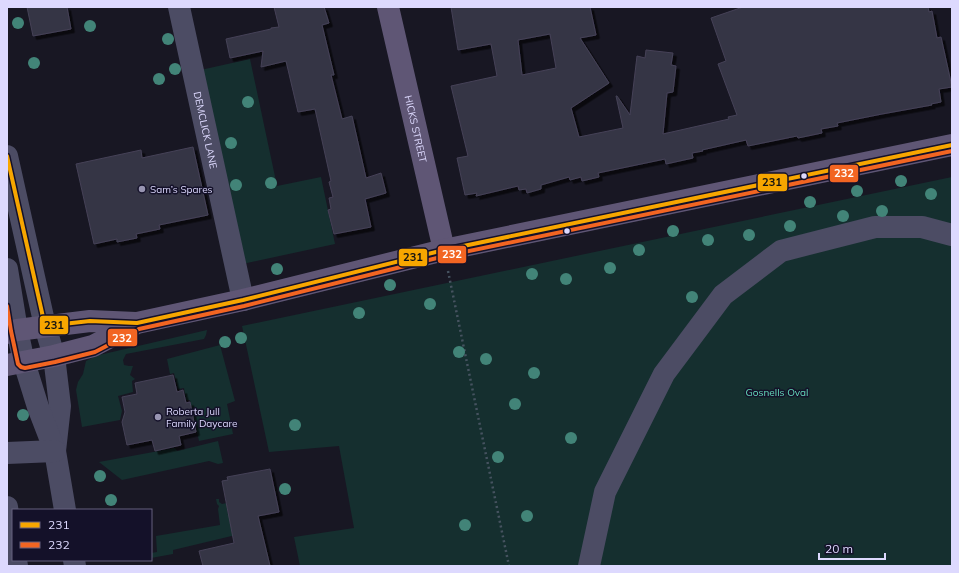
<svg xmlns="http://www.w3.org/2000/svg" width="959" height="573" viewBox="0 0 959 573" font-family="Mulish,sans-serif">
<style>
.green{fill:#152f2f}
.building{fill:#363445;stroke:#454257;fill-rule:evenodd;filter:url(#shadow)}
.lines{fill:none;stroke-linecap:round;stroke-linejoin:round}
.path{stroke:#465360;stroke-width:2.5;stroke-dasharray:2 3;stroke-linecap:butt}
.minor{stroke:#4c4c64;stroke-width:22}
.major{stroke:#5f5675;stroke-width:22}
.bus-1-casing{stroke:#141129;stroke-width:7}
.bus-2-casing{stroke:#141129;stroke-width:7}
.bus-1{stroke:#f7a600;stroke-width:4}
.bus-2{stroke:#f26522;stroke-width:4}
.tree{fill:#428478}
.bus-dot{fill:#ddd9fe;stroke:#141129;stroke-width:1.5}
.poi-dot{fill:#9895b1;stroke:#141129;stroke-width:1.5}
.labels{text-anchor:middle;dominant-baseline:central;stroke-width:3;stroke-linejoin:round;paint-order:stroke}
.street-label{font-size:10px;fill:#ddd9fe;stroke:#141129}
.poi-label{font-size:10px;fill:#ddd9fe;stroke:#141129;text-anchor:start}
.park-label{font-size:10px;fill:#65debd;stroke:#141129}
.line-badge{stroke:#141129;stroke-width:1.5}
.badge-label{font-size:11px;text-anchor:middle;font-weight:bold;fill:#fff}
.pale-badge-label{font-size:11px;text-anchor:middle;font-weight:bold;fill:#111}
</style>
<defs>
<filter id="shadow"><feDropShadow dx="3.5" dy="3.5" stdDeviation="0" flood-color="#0009"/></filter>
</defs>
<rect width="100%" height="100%" fill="#181723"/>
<!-- green -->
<path class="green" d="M250 59 277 186 321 177 335 244 238 265 196 71Z
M952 177V566H300L294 537 354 528 339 446 269 452 242 326Z
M207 330 206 335 204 339 126 354 123 360 124 365 129 366H133L130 375 135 379 132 381 133 392 118 396 122 411 120 420 82 427 76 390 78 382 83 374 86 361 90 359 95 356Z
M220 345 235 401 227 404 233 434 199 441 190 400H186L184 388 178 389 174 373 170 374 167 359Z
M218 441 223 463 218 464 209 461 122 480 99 462 175 448 177 451Z
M216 499H219V502L222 504 227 503 228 515 233 514 240 534 173 550V554L151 558V553L157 552 156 536 220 525 218 509 219 506 217 504Z"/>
<!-- building -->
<path class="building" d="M27 7H67L71 29 33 36Z
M274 7H324L329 23 322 25 334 75H331L342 119 352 116 366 178 381 173 386 193 365 199 371 227 334 234 328 210 331 209 329 198 333 197 329 182 331 181 315 109 298 112 286 61 261 67 263 51 230 58 226 39 271 29V28L279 27Z
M451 7H590L596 35 580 38 609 83 571 108 579 137 623 128 616 96H617L630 115 637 56 645 58 646 50 673 53 671 65 676 66 673 92 667 93 663 134 729 119 728 117 737 115 718 64 726 61 711 18 743 7H928L929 12 932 11 937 38 941 37 952 87 939 89 941 102 931 104 932 105 882 114 837 123 838 126 821 129 822 133 798 138 797 136 748 146 746 140 702 150 703 151 692 153 693 158 666 164 665 159 598 173 599 177 582 181 581 177 570 180 569 177 541 185V189L527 193 526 189 519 190 518 186 476 196 477 193 465 195 457 158 468 156 451 86 497 76 491 44 458 50ZM550 34 556 68 522 75 518 40Z
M193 147 208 215 159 225 160 229 136 234 137 238 117 242V239L94 244 76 164 141 150 142 158Z
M173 375 177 392 183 390 186 403 190 402 196 432 179 436 181 445 155 451 152 440 127 445 122 422 125 412 122 397 137 394 135 383Z
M270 469 279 512 258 516 270 566H203L199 551 234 543 222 481 228 480 227 477Z"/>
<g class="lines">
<!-- path -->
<path class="path" d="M448 271 509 566"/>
<!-- minor -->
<g class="minor">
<path id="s1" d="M179 7 243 300"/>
<path d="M7 156 45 326 54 356 60 406 55 451"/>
<path d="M7 269 17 330 24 362 38 407 55 451 65 510"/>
<path d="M7 453 55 451"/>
<path d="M7 507 13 544"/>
<path d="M16 560 17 566"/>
<path d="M74 560 75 566"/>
<path d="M589 566 605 492 664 374 723 295 781 251 875 227H922L952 235"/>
</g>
<!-- major -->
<g class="major">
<path id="s2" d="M388 7 444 250"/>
<path d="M7 333 17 330 90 321 136 323"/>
<path d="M7 365 54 356 93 346 137 323 243 300 444 250 952 145"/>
</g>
<defs>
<path id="bus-1" d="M7 156 45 326 90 321 137 323 243 300 444 250 952 145"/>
<path id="bus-2" d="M7 306 11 331 18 364 21 367 25 368 55 362 95 352 139 329 244 306 445 256 952 151"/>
</defs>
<!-- bus-1 casing -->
<use href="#bus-1" class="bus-1-casing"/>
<!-- bus-2 casing -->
<use href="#bus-2" class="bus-2-casing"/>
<!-- bus-1 -->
<use href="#bus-1" class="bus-1"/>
<!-- bus-2 -->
<use href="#bus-2" class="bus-2"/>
</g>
<!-- trees -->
<g class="tree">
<circle cx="18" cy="23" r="6"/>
<circle cx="90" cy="26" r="6"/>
<circle cx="168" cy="39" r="6"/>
<circle cx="34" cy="63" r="6"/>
<circle cx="175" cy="69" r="6"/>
<circle cx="159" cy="79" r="6"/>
<circle cx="248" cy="102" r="6"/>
<circle cx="231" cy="143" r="6"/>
<circle cx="901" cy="181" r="6"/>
<circle cx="271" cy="183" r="6"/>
<circle cx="236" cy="185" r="6"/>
<circle cx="857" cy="191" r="6"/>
<circle cx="931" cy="194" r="6"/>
<circle cx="810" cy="202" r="6"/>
<circle cx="882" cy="211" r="6"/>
<circle cx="843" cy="216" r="6"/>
<circle cx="790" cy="226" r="6"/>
<circle cx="673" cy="231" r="6"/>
<circle cx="749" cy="235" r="6"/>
<circle cx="708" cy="240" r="6"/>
<circle cx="639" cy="250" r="6"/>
<circle cx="610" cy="268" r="6"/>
<circle cx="277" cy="269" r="6"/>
<circle cx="532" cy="274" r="6"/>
<circle cx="566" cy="279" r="6"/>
<circle cx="390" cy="285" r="6"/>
<circle cx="692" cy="297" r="6"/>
<circle cx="430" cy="304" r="6"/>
<circle cx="359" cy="313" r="6"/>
<circle cx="241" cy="338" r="6"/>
<circle cx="225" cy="342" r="6"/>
<circle cx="459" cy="352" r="6"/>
<circle cx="486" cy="359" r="6"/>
<circle cx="534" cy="373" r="6"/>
<circle cx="515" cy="404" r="6"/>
<circle cx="23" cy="415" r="6"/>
<circle cx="295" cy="425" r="6"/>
<circle cx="571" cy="438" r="6"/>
<circle cx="498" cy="457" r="6"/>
<circle cx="100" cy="476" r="6"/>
<circle cx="285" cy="489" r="6"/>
<circle cx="111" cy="500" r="6"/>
<circle cx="527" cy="516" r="6"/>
<circle cx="465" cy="525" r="6"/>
</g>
<!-- markers -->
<g class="bus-dot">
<circle cx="804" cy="176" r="3.5"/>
<circle cx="567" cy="231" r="3.5"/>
</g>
<g class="poi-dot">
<circle cx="142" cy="189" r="4"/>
<circle cx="158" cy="417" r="4"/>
</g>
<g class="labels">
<!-- street labels -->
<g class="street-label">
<text stroke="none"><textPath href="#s2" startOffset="125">HICKS STREET</textPath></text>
<text stroke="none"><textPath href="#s1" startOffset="126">DEMCLICK LANE</textPath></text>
</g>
<!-- poi labels -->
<g class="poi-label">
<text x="150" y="189">Sam’s Spares</text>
<text x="166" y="411">Roberta Jull<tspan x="166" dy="12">Family Daycare</tspan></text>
</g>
<!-- park labels -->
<g class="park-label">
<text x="777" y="392">Gosnells Oval</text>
</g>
</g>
<g class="line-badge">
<rect x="829" y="164" width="30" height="19" rx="4" fill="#f26522"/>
<rect x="757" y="173" width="31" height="19" rx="4" fill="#f7a600"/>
<rect x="437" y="245" width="30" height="19" rx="4" fill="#f26522"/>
<rect x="398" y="248" width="30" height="19" rx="4" fill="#f7a600"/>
<rect x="39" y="315" width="30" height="20" rx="4" fill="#f7a600"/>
<rect x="107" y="328" width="31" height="19" rx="4" fill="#f26522"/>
</g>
<g class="badge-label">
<text x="844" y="177">232</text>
<text x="452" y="258">232</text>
<text x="122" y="342">232</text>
</g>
<g class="pale-badge-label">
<text x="772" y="186">231</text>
<text x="413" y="261">231</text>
<text x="54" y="329">231</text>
</g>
<!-- border -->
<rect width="959" height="573" fill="none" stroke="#ddd9fe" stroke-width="16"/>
<!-- legend -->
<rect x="12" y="509" width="140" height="52" fill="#141129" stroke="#64617e"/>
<rect x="20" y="522" width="20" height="6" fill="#f7a600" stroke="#64617e"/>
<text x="48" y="529" font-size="12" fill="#ddd9fe">231</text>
<rect x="20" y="542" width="20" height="6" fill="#f26522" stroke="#64617e"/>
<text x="48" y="549" font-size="12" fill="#ddd9fe">232</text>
<!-- scale -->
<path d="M819 553v6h66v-6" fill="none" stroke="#ddd9fe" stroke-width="2"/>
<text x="825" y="553" font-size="12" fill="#ddd9fe" stroke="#141129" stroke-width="3" paint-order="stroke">20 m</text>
</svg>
